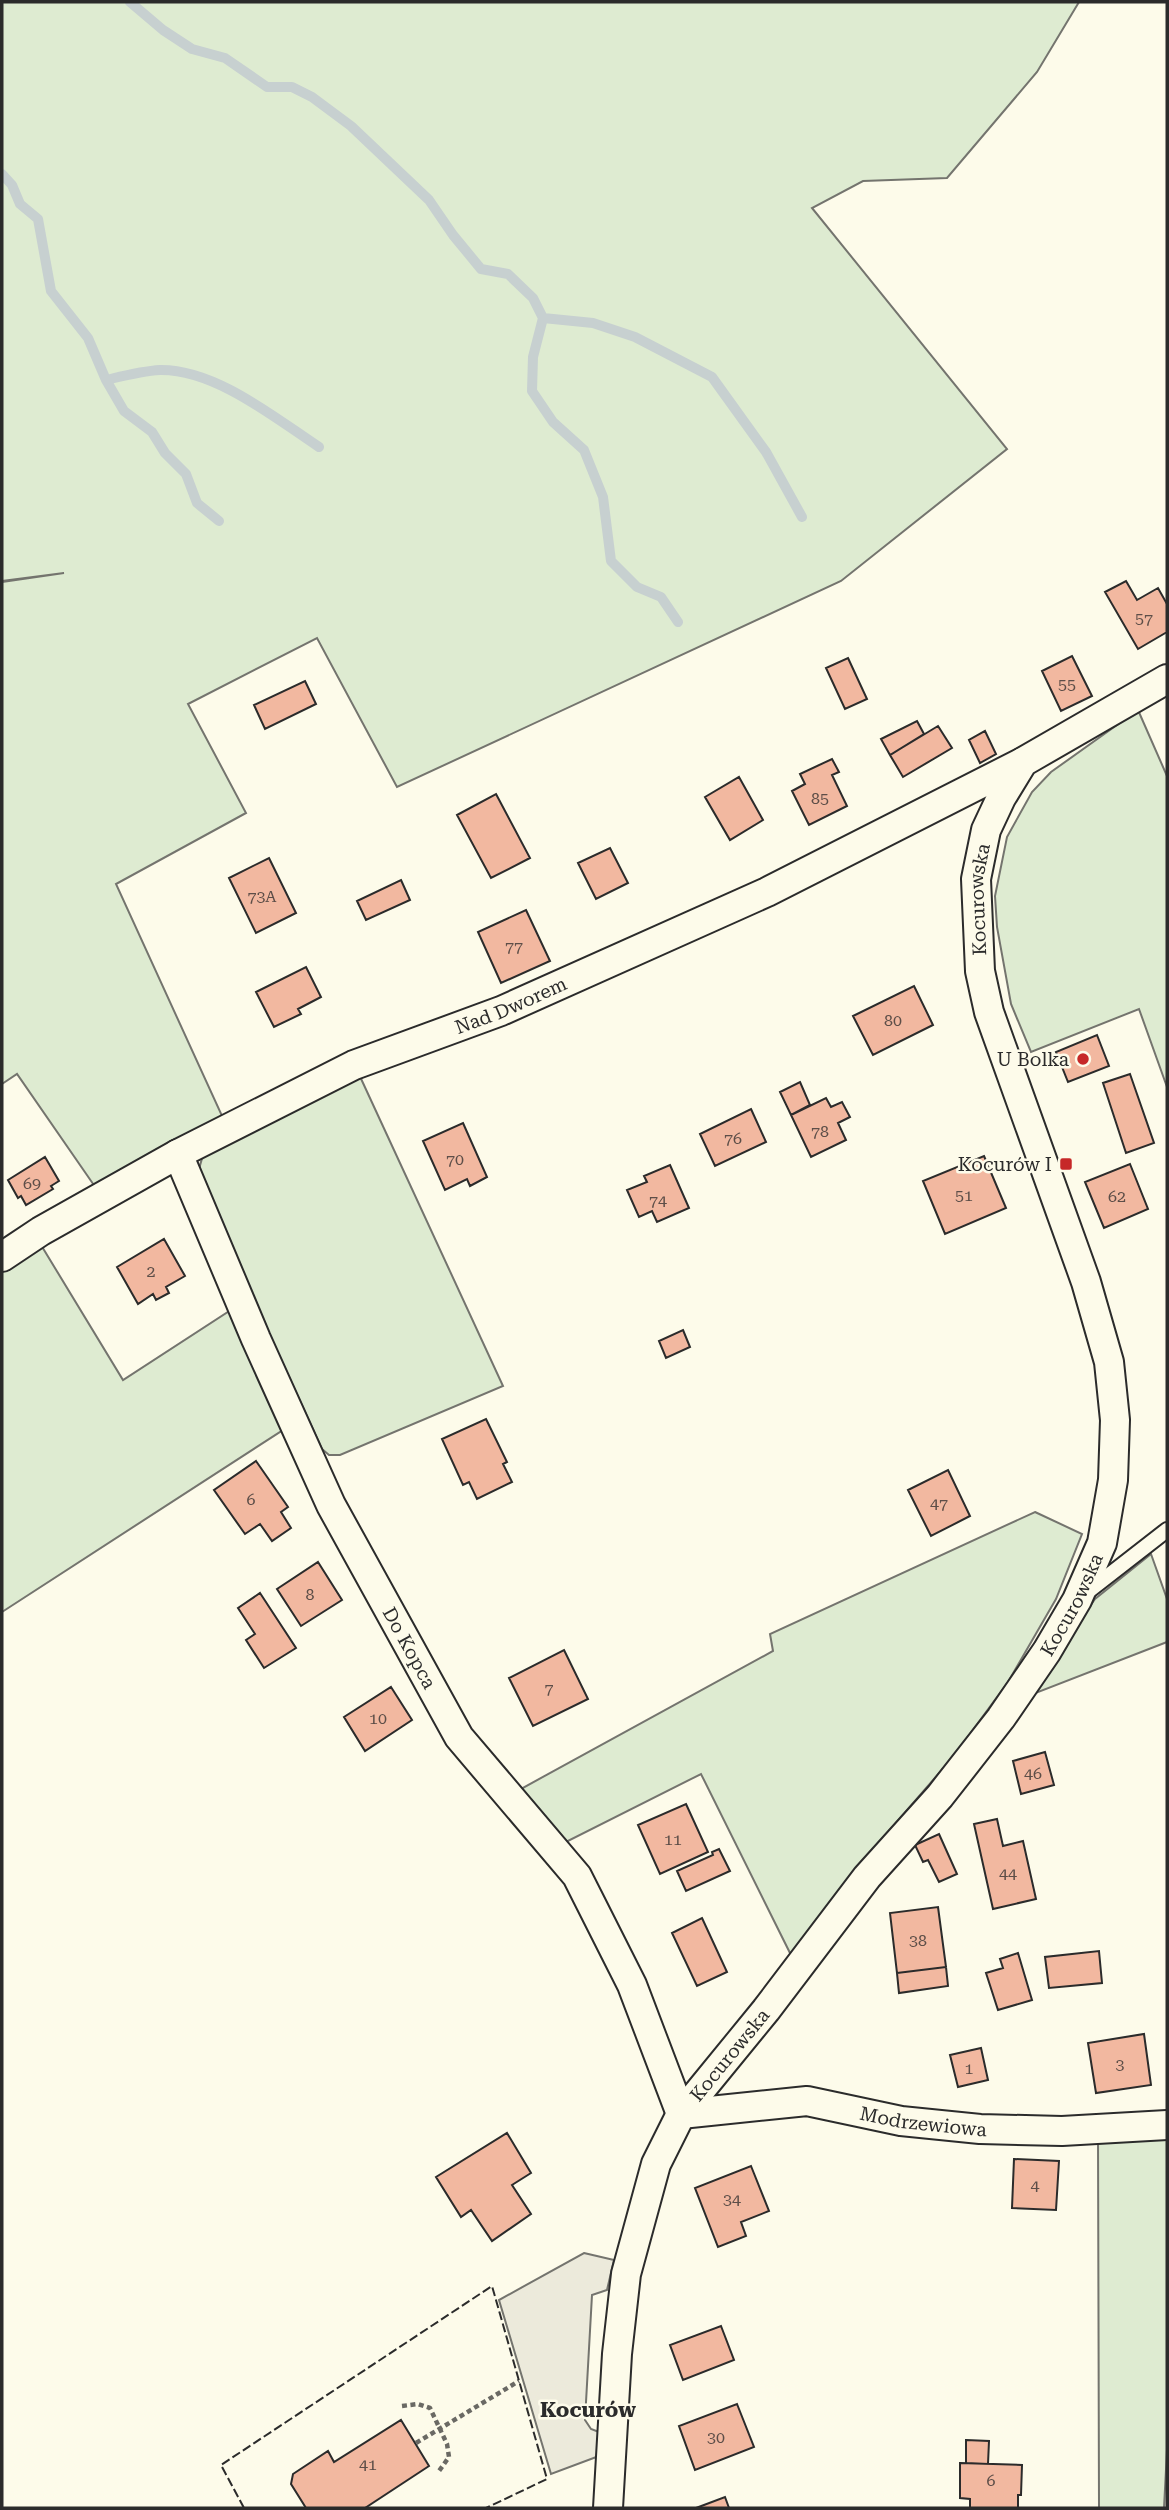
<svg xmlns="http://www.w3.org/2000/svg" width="1169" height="2510" viewBox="0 0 1169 2510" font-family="'Roboto Serif',serif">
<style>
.green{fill:#deebd1;stroke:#74746e;stroke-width:2}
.parking{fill:#eceadb;stroke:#74746e;stroke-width:2}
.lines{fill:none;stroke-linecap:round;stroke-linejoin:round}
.stream{stroke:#c7d0d0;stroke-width:10}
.building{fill:#f2b8a0;stroke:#2b2b2b;stroke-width:2}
.lane-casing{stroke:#2b2b2b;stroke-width:18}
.street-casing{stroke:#2b2b2b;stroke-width:32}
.path{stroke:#6a6964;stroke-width:4.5;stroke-dasharray:5 3.5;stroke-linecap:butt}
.lane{stroke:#fdfbea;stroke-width:14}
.street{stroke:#fdfbea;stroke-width:28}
.fence{stroke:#2b2b2b;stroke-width:2;stroke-dasharray:9 3.5;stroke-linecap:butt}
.poi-dot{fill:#c62828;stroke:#fdfbea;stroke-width:2.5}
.labels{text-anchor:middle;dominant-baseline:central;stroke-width:5;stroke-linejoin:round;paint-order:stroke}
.number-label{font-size:16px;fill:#5d4e48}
.street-label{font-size:19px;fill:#2b2b2b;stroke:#fdfbea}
.poi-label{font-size:19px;fill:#2b2b2b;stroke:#fdfbea;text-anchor:end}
.neighbourhood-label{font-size:21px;font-weight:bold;fill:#2b2b2b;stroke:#fdfbea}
</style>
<rect width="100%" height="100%" fill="#fdfbea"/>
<!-- green -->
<path class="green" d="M2 2H1079L1037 72 947 178 863 181 812 208 1007 449 841 581 397 787 317 638 188 704 246 813 116 884 223 1118 98 1191 17 1074 2 1084V582L64 573 2 581Z
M1138 710 1167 776V1087L1139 1009 1031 1052 1011 1004 997 927 995 896 1007 837 1032 792 1051 772Z
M357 1070 503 1386 340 1455H329L322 1449 199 1181V1169L203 1155Z
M41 1245 123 1380 234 1308 286 1428 2 1612V1270Z
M1035 1512 1082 1534 1056 1599 1008 1682 953 1757 856 1869 791 1955 701 1774 562 1844 519 1790 773 1651 770 1634Z
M1151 1554 1167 1599V1642L1028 1696 1095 1599Z
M1167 2130V2450L1164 2508H1099L1098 2134Z"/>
<!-- parking -->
<path class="parking" d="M584 2253 614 2260 607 2290 592 2295 585 2420 591 2429 599 2432V2456L551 2474 499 2300Z"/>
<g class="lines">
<!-- stream -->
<path class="stream" d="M130 2 163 30 192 49 225 58 267 87H292L312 97 351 126 429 200 453 235 481 269 508 274 533 298 543 318 533 357 532 391 553 422 584 450 603 497 611 561 637 587 661 597 678 622
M2 174 12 185 20 204 38 219 51 291 88 338 106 380 124 411 152 432 165 453 186 474 197 503 219 521
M543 318 593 323 635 337 712 377 766 452 802 517
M106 380C123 376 142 371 160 370 215 369 275 418 319 447"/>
</g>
<!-- building -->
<path class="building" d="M1126 581 1137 600 1158 588 1167 604V632L1138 649 1105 592Z
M1072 656 1092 696 1061 711 1042 671Z
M848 658 867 699 845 709 826 668Z
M305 681 316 704 265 729 254 705Z
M917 721 924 734 890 755 881 739Z
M938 726 952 748 903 777 890 755Z
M985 731 996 754 980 763 969 740Z
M832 759 839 772 832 775 847 806 809 825 792 791 805 784 800 774Z
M739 777 763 820 730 840 705 797Z
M496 794 530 858 491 878 457 815Z
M610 848 628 883 596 899 578 863Z
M269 858 296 913 256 933 229 878Z
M401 880 410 900 366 920 357 901Z
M526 910 550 961 501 983 478 932Z
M306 967 321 997 298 1009 301 1014 274 1027 256 992Z
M914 986 933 1025 873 1055 853 1016Z
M1097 1035 1109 1066 1068 1082 1056 1052Z
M1130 1074 1154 1143 1126 1153 1103 1083Z
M800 1082 810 1105 791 1115 780 1092Z
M826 1098 831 1107 842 1102 850 1117 838 1123 846 1140 811 1157 791 1115Z
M751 1109 766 1142 715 1166 700 1134Z
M463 1123 487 1177 470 1186 467 1179 445 1190 423 1141Z
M984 1156 1006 1208 945 1234 923 1181Z
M45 1157 59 1181 51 1186 53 1189 26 1205 21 1196 18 1198 8 1180Z
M1130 1164 1148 1209 1104 1228 1085 1182Z
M670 1165 689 1208 657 1222 652 1211 639 1217 627 1190 647 1182 644 1176Z
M164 1239 185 1276 166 1287 169 1293 156 1300 153 1294 138 1304 117 1267Z
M683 1330 690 1347 666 1358 659 1341Z
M486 1419 507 1462 503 1464 512 1482 477 1499 469 1482 463 1485 442 1439Z
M256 1461 288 1507 281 1512 291 1528 272 1541 260 1524 245 1534 214 1490Z
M948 1470 970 1516 931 1536 908 1490Z
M318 1562 342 1600 301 1626 277 1589Z
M260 1593 296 1648 264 1668 246 1640 255 1634 238 1608Z
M564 1650 588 1699 533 1726 509 1678Z
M391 1687 412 1720 365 1751 344 1717Z
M1045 1752 1054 1785 1021 1794 1013 1761Z
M686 1804 708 1852 660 1874 638 1825Z
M997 1819 1003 1846 1023 1841 1036 1899 993 1909 974 1824Z
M939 1834 957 1874 939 1882 928 1860 923 1862 915 1845Z
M719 1849 730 1871 686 1891 677 1871 713 1855 712 1852Z
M938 1907 946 1967 897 1973 890 1913Z
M702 1918 727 1972 697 1986 672 1933Z
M1099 1951 1102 1983 1049 1988 1045 1957Z
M1018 1953 1032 2000 998 2010 986 1973 1003 1968 1000 1959Z
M946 1967 948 1986 899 1993 897 1973Z
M1144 2034 1151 2085 1096 2093 1088 2043Z
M981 2048 988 2080 958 2087 950 2055Z
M507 2133 531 2173 512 2185 531 2214 492 2241 471 2210 461 2217 436 2177Z
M1014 2159 1059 2161 1056 2210 1012 2208Z
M751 2166 769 2211 741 2222 746 2236 718 2247 695 2188Z
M721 2326 734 2360 683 2380 670 2345Z
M737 2404 754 2447 695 2470 679 2426Z
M401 2420 429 2466 365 2508H306L291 2484 293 2474 328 2451 334 2462Z
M966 2440 989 2441 988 2464 966 2463Z
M960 2463 1022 2465 1021 2495H1018V2508H970V2499L960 2498Z
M725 2497 729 2508H696Z"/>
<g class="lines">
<defs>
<path id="lane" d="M1086 1593 1167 1530"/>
<g id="street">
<path id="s1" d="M178 1154 256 1339 331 1505 459 1737 577 1876 632 1985 681 2114"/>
<path id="s2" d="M2 1257 41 1231 178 1154 354 1065 501 1011 767 892 1023 762"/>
<path id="s3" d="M681 2114 807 2101 901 2121 980 2129 1062 2131 1167 2125"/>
<path id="s4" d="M608 2508 617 2354 626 2274 656 2164 681 2114 766 2010 867 1877 940 1796 1001 1718 1047 1651 1077 1600 1102 1543 1113 1480 1115 1420 1109 1362 1086 1282 989 1012 980 971 976 879 986 830 1001 798 1023 762 1167 679"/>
</g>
</defs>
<!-- lane casing -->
<use href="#lane" class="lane-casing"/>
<!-- street casing -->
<use href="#street" class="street-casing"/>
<!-- path -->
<path class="path" d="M402 2406 418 2404 430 2408 447 2444 449 2457 439 2471
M416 2443 519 2381"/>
<!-- lane -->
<use href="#lane" class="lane"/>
<!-- street -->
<use href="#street" class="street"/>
<!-- fence -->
<path class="fence" d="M244 2508 221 2465 492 2286 547 2479 486 2508"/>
</g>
<!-- markers -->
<g class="poi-dot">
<circle cx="1083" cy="1059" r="7"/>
<rect x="1059" y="1157" width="14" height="14" rx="3.5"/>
</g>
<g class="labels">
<!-- number labels -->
<g class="number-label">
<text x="1144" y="618">57</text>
<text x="1067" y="684">55</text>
<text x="820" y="798">85</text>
<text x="262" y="896">73A</text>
<text x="514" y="946">77</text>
<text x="893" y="1020">80</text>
<text x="820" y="1131">78</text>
<text x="733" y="1138">76</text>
<text x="455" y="1159">70</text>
<text x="32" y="1183">69</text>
<text x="964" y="1195">51</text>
<text x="1117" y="1196">62</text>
<text x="658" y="1200">74</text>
<text x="151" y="1271">2</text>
<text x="251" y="1499">6</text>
<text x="939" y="1503">47</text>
<text x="310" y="1594">8</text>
<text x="549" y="1688">7</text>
<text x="378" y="1718">10</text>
<text x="1033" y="1773">46</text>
<text x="673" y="1839">11</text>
<text x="1008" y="1873">44</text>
<text x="918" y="1940">38</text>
<text x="1120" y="2064">3</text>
<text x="969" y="2068">1</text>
<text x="1035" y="2185">4</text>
<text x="732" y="2199">34</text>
<text x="716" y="2437">30</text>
<text x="368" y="2464">41</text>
<text x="991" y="2480">6</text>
</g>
<!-- street labels -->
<g class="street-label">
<text stroke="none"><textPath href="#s4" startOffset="1783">Kocurowska</textPath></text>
<text stroke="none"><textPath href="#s2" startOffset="569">Nad Dworem</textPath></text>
<text stroke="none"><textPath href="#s4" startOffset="1048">Kocurowska</textPath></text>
<text stroke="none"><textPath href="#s1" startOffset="546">Do Kopca</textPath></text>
<text stroke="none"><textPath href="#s4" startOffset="481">Kocurowska</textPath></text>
<text stroke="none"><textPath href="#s3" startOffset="245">Modrzewiowa</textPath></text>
</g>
<!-- poi labels -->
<g class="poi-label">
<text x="1069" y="1059">U Bolka</text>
<text x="1052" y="1164">Kocurów I</text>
</g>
<!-- neighbourhood labels -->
<g class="neighbourhood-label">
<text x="588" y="2410">Kocurów</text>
</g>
</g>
<!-- border -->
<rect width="1169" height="2510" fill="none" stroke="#2b2b2b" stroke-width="7"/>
</svg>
